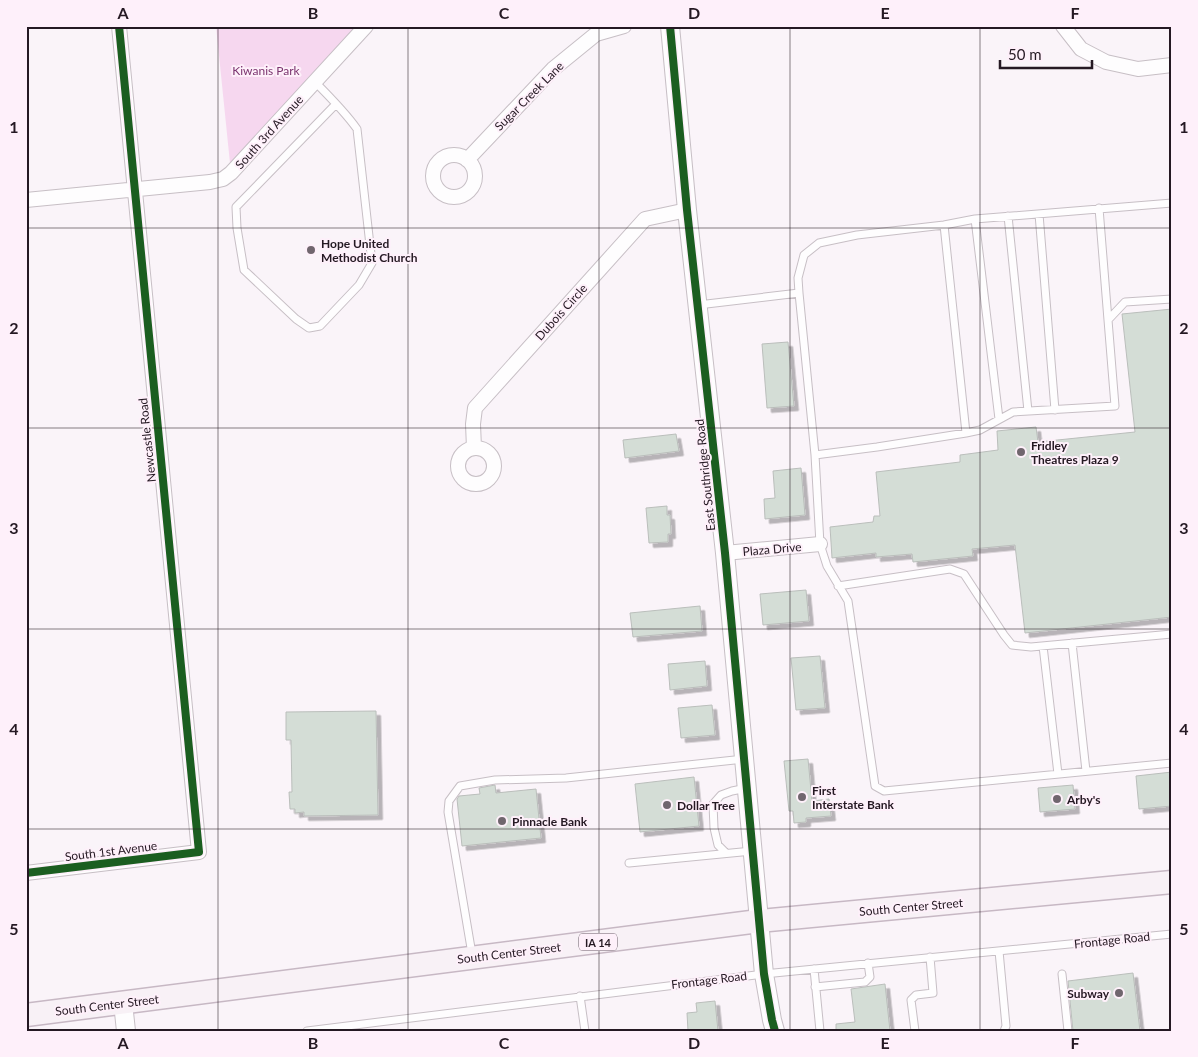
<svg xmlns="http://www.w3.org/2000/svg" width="1198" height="1057" viewBox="0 0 1198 1057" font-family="Lato,sans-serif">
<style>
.green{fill:#f6d7ef}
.building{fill:#d4ddd6;stroke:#babebb;filter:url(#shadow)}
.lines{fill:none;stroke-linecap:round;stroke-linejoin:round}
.service-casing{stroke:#c7bfc5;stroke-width:9}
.minor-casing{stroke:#c7bfc5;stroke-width:16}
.tertiary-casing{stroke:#c7bfc5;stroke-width:20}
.primary-casing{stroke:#c7b8c4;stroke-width:25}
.service{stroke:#fefdfe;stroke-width:7}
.minor{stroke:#fefdfe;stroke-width:14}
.tertiary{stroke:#fefdfe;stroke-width:18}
.primary{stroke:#f8f1f6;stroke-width:22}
.cycleway-casing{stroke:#fef0fa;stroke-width:11}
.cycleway{stroke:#1b5e20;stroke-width:8}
.grid{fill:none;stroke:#251923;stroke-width:1;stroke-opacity:0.55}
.poi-dot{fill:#70666e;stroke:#fef0fa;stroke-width:2}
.labels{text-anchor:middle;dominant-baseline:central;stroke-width:4;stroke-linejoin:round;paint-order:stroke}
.shield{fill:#fef0fa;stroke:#665a64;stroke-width:1}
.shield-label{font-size:11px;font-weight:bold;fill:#251923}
.park-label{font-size:12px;fill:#7a336e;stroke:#fef0fa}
.street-label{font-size:12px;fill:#251923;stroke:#fef0fa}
.poi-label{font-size:12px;font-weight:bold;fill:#251923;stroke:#fef0fa;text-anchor:start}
.neatline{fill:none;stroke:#251923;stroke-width:2}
.grid-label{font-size:16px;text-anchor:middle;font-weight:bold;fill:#251923}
</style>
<defs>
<filter id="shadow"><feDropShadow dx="4.5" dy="4.5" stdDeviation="0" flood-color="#0004"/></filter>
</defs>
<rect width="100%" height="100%" fill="#faf4f9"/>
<!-- green -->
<path class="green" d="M216 26H366L231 173Z"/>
<!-- building -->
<path class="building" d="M1172 309V617L1025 633 1015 545 972 549 973 556 913 562 912 554 876 557V553L832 558 830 527 873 522 874 516H880L876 472 960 462V455L998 450 997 431 1036 427 1038 442 1135 432 1122 314Z
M788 342 794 406 767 408 762 344Z
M676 434 679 451 625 458 623 440Z
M801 468 805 515 765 519 764 499 775 498 773 471Z
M667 506V515H670L671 534H668V542L649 543 646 508Z
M806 590 809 621 763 625 760 594Z
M700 606 702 631 633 637 630 613Z
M820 656 825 708 796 710 791 658Z
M705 661 707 686 670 690 668 664Z
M712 705 715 735 681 738 678 708Z
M376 711 378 815 304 816V812L295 813V809H290L289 792H292L291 740H286V712Z
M808 759 812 801 829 799 831 816 806 818V822L794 823 793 811H789L784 761Z
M1172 772V806L1139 809 1136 776Z
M694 777 699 826 640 832 635 784Z
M495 785 496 793 536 789 541 838 462 846 457 799 459 796 480 794 479 788Z
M1073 785 1075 809 1040 812 1038 788Z
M1133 973 1140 1031H1073L1068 981Z
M885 984 890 1031H836V1024L855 1022 851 989Z
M715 1001 718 1031H688L687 1013 697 1012 696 1003Z"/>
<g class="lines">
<defs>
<path id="service" d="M315 82C330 97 345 112 357 129L372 263 359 285 320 326 309 328 296 319 244 270 237 228 236 207 336 104
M1099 208 1108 320
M1039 214 1055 410
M1008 216 1028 411
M975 219 999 419
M944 225 966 433
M799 293 798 278 804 255 819 243 857 235 944 225 975 219 1172 203
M1172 299 1125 302 1108 320 1115 406 1013 412 980 430 966 433 877 447 815 455 820 544 827 566 848 601 875 786 884 791 1172 763
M698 305 799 293 815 455
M838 586 950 569 964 574 1004 635 1012 645 1031 647 1172 634
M1072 643 1086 771
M1043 646 1058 774
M726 853 718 845 714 828 713 804 721 795 732 791 747 788
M629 863 752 851
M999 951 1006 1026 1004 1031
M472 954 448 812 449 801 460 786 495 780 566 778 744 759
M814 969 820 1031
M1062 974 1068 1031
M815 987 865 982 870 977 868 963
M580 996 585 1031
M307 1031 764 974 1172 934
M915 1031 911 1000 916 995 933 993 930 957"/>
<path id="minor" d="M1063 26 1081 49 1106 62 1138 69 1172 65
M433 176a21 21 0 1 1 42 0a21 21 0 1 1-42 0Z
M467 160 553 69 596 34 624 26
M26 200 210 182 223 179 231 173 366 26
M458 466a18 18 0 1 1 36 0a18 18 0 1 1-36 0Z
M474 448 473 424 475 408 645 219 687 210
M725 553 820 544
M26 873 199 852 119 26"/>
<path id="tertiary" d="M670 26 687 210 725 553 764 974 772 1020 775 1031
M123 1003 126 1031"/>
<path id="primary" d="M26 1015 759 921 1172 882"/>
</defs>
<!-- service casing -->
<use href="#service" class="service-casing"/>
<!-- minor casing -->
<use href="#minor" class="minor-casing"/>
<!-- tertiary casing -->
<use href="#tertiary" class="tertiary-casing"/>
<!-- primary casing -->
<use href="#primary" class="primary-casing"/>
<!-- service -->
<use href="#service" class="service"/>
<!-- minor -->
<use href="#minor" class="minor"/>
<!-- tertiary -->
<use href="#tertiary" class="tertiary"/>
<!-- primary -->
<use href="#primary" class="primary"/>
<defs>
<path id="cycleway" d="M670 26 687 210 725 553 764 974 772 1020 775 1031
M26 873 199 852 119 26"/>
</defs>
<!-- cycleway casing -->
<use href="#cycleway" class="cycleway-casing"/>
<!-- cycleway -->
<use href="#cycleway" class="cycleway"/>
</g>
<!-- grid -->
<path class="grid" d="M218 26V1031M408 26V1031M599 26V1031M790 26V1031M980 26V1031M26 228H1172M26 428H1172M26 629H1172M26 829H1172"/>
<!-- markers -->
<g class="poi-dot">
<circle cx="311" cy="250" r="5"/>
<circle cx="1021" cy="452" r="5"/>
<circle cx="802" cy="797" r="5"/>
<circle cx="1057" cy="799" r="5"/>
<circle cx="667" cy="805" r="5"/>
<circle cx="502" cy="821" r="5"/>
<circle cx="1119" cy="993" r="5"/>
</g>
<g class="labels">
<!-- shield labels -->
<rect class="shield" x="579" y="933.5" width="38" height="17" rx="4"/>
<g class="shield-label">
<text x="598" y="942">IA 14</text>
</g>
<!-- park labels -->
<g class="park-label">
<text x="266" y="70">Kiwanis Park</text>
</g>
<!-- street labels -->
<g class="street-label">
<text transform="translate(529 96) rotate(-45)">Sugar Creek Lane</text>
<text transform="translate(269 132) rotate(-48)">South 3rd Avenue</text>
<text transform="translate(561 312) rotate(-48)">Dubois Circle</text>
<text transform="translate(147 440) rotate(-96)">Newcastle Road</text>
<text transform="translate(705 475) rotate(-96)">East Southridge Road</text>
<text transform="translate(772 549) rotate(-5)">Plaza Drive</text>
<text transform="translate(111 851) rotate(-7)">South 1st Avenue</text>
<text transform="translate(911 907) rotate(-5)">South Center Street</text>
<text transform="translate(1112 940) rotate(-6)">Frontage Road</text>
<text transform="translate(509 953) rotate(-7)">South Center Street</text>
<text transform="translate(709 980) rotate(-7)">Frontage Road</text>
<text transform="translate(107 1005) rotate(-7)">South Center Street</text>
</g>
<!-- poi labels -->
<g class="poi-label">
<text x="321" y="243">Hope United<tspan x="321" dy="14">Methodist Church</tspan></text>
<text x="1031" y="445">Fridley<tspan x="1031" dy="14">Theatres Plaza 9</tspan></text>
<text x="812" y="790">First<tspan x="812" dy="14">Interstate Bank</tspan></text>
<text x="1067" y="799">Arby's</text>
<text x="677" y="805">Dollar Tree</text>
<text x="512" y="821">Pinnacle Bank</text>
<text x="1109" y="993" text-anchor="end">Subway</text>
</g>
</g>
<!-- border -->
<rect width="1198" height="1057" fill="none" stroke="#fef0fa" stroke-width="55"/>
<!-- scale -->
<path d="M1000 60v8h92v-8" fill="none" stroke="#251923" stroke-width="2.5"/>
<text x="1008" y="60" font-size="15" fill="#251923" stroke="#fef0fa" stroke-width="4" paint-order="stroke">50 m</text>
<rect x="28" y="28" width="1142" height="1002" class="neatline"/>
<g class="grid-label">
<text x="123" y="19">A</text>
<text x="313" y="19">B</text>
<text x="504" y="19">C</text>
<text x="694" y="19">D</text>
<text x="885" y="19">E</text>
<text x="1075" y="19">F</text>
<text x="14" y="133">1</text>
<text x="1184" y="133">1</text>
<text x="14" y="334">2</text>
<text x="1184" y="334">2</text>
<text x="14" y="534">3</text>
<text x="1184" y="534">3</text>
<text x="14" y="735">4</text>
<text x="1184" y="735">4</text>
<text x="14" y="935">5</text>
<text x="1184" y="935">5</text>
<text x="123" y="1049">A</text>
<text x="313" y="1049">B</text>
<text x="504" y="1049">C</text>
<text x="694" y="1049">D</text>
<text x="885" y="1049">E</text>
<text x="1075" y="1049">F</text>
</g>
</svg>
